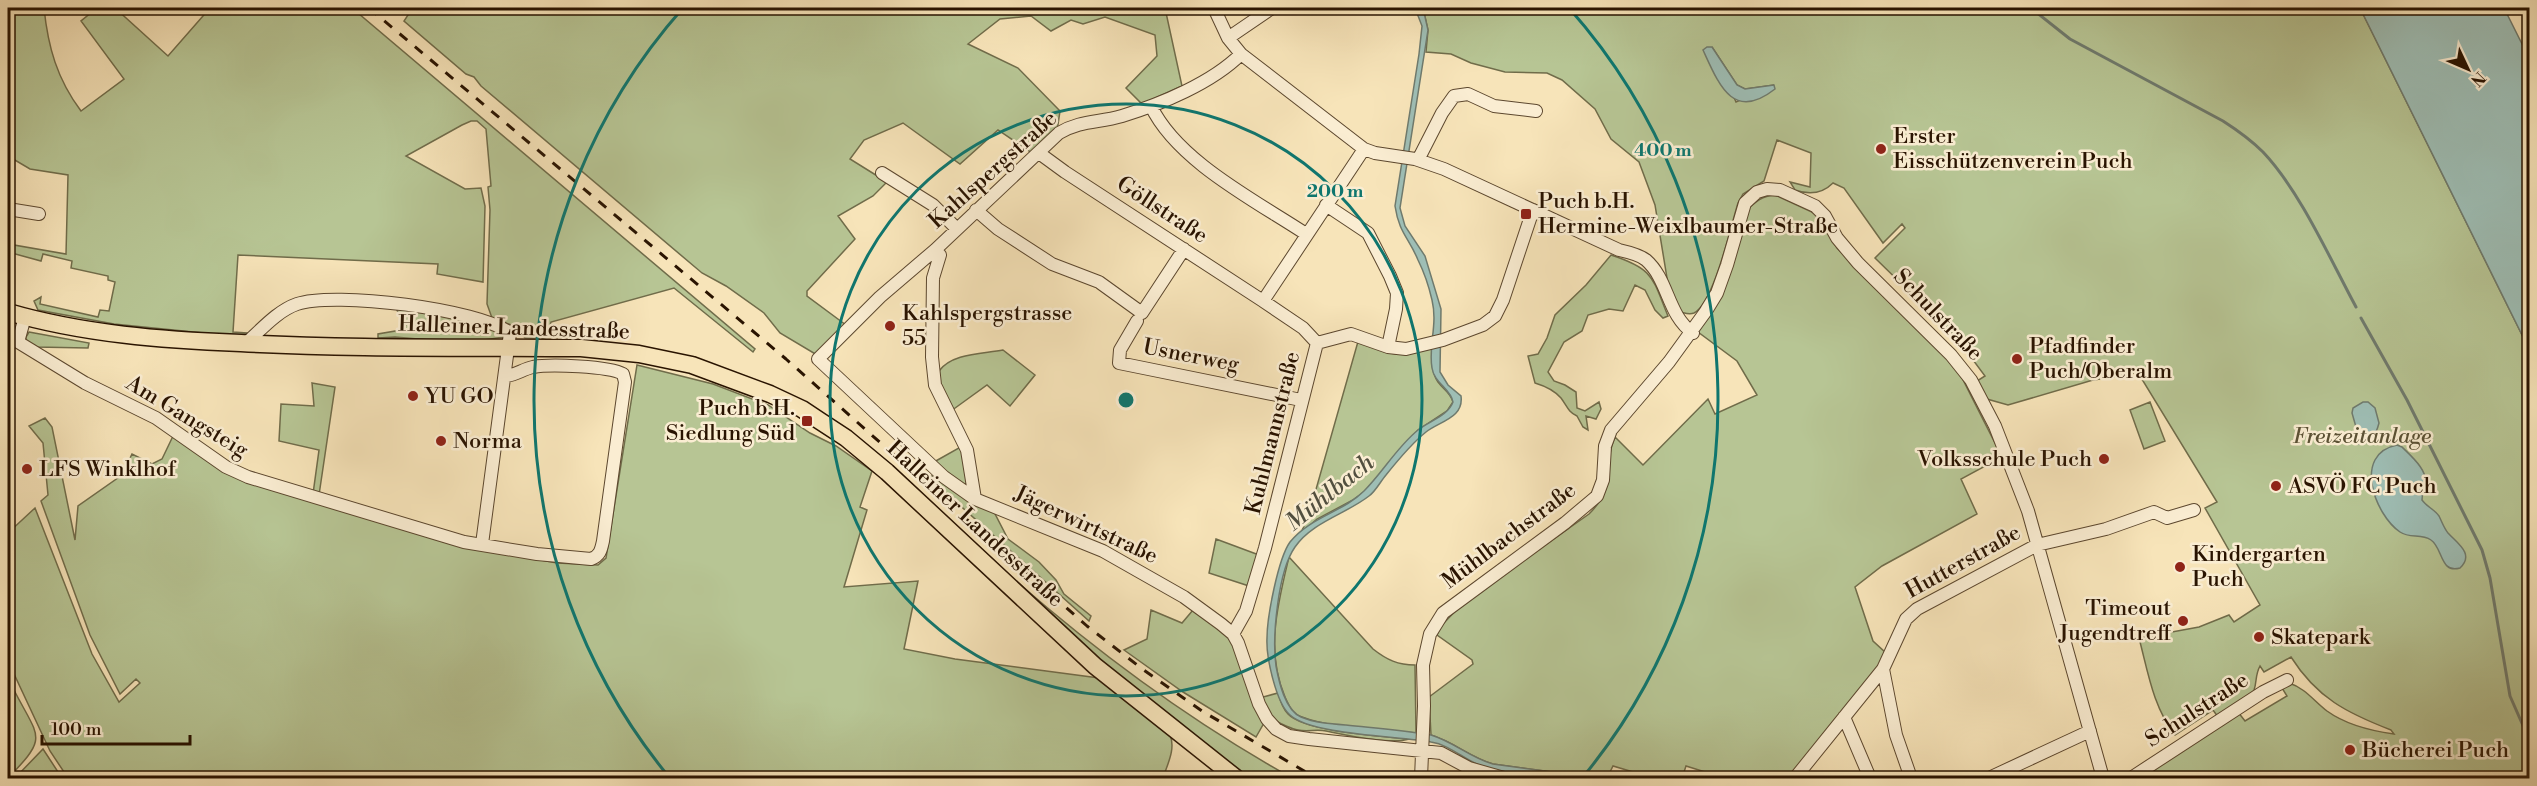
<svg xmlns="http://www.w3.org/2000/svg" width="2537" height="786" viewBox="0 0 2537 786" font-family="'Libre Bodoni',serif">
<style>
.green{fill:#b7c594;stroke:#706c4a;stroke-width:1.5;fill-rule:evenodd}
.water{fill:#9ebeb5;stroke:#6f7a6d;stroke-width:1.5}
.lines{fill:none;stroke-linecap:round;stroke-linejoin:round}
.stream{stroke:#6f7a6d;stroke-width:3}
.minor-casing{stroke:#5c472e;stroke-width:14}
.major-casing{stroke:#291300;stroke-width:19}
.minor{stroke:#faedd2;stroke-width:12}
.major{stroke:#f7e4b9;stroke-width:16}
.rail{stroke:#291300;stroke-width:3;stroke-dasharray:10 10;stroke-linecap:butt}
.ring{fill:none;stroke:#0f766e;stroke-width:3}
.poi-dot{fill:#8f2418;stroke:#faedd2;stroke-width:2}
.labels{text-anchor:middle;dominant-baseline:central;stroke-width:5;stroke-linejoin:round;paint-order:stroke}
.poi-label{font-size:22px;fill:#291300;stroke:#faedd2;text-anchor:start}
.street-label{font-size:22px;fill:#291300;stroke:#faedd2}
.park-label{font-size:22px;font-style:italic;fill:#5b5134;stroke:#faedd2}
.water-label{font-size:24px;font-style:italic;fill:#524f3f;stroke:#faedd2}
.centre{fill:#0f766e;stroke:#faedd2;stroke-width:3}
.ring-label{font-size:18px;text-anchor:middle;font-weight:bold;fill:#0f766e;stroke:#faedd2;stroke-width:5;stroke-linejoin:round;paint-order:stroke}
</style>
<rect width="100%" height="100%" fill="#f7e4b9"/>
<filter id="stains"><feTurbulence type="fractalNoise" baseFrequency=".00333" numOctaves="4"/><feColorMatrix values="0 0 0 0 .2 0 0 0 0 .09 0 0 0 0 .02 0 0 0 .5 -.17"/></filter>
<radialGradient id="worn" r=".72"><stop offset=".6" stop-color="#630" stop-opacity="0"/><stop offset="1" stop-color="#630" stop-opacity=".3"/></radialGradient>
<!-- green -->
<path class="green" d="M8 8H44C48 47 57 79 81 111L124 79 81 21 97 8H115L168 56 210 8H352L755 349 753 352 674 288 551 322 547 338H525L517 327 492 318 487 304 490 210 488 187 491 186 486 129 477 121H471L462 125 406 156 465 189 481 188 485 206 483 282 437 274 438 264 238 255 233 332 249 333 243 337 114 324 38 310 34 301 41 297 40 304 98 317 100 310 109 311 115 282 108 280V276L71 268 72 261 43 254 41 261 8 252V244L66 254 68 175 30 169 8 156Z
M404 8H1165L1182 86 1142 104 1126 88 1157 56 1155 35 1105 17 1083 24 1071 20 1051 31 1031 16 1000 19 968 44 1018 68 1060 111 1057 131 1032 153 998 130 960 164 903 123 864 140 850 159 887 182 873 196 838 216 855 239 807 291V296L846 325 817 355 780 333 764 313 726 286 702 273 481 86 474 77 466 74 404 21 410 12Z
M1423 8H1692L1698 13 1703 14 1707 8H2360L2529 349V778H2139L2238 712 2245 721 2287 696 2282 688 2289 683C2305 688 2314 701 2327 711 2345 724 2372 731 2394 734L2391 730C2347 713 2317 698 2291 657L2264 672 2260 666C2255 675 2257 682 2254 690 2249 701 2228 710 2218 717L2213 710 2175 735C2153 707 2148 672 2139 638L2199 627 2229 615 2234 622 2260 605 2205 508 2217 502 2137 371 2130 375 2093 380 2008 405 1987 399 1977 381 1985 376 1956 337 1875 258 1905 228 1902 224 1883 243 1844 188 1833 183C1822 194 1809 195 1795 190L1790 182 1810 187 1811 153 1777 140 1764 181 1743 194 1738 203C1731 225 1714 303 1694 313 1689 315 1685 313 1680 312L1668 284 1655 205 1639 162 1611 139 1595 109 1562 80 1547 73 1505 72 1471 63 1451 54 1426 52 1428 30ZM1712 47 1737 85 1745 89 1774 85 1736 102Z
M1775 195 1812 212 1820 219 1837 248 1920 330 1959 372 2002 457 1961 479 1977 514 1882 566 1855 587 1873 641 1886 653 1878 669 1793 778H1718V776L1686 766 1682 778H1653L1613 766 1607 778H1597L1493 764C1471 758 1454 742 1431 735L1429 697 1473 664 1472 660 1437 635 1441 626 1464 602 1589 514C1620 483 1601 469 1615 437L1643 465 1708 399 1715 414 1757 395 1737 361 1698 332 1747 210C1756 201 1762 196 1775 195Z
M1611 255C1654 269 1652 277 1668 316L1663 318 1655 310 1645 290 1635 285 1623 311 1609 309 1588 315 1582 331 1564 342 1548 372 1554 381 1565 385 1576 392 1577 408 1585 411 1599 402 1601 409 1596 419 1586 416 1588 430 1583 427 1577 416C1568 412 1567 406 1561 398 1554 390 1545 386 1535 383L1528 356 1538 354 1547 338 1555 315 1586 285Z
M400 308 461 320 502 333 504 337 464 343 395 337 378 338V334L401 330 408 323 400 317 397 310Z
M29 332 89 343 88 348 35 347 26 343V337Z
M1359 338C1395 356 1393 359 1433 348 1432 360 1431 372 1438 382 1444 390 1451 393 1453 402L1447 411 1418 430 1365 491 1353 500 1317 519 1301 533 1309 514Z
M1003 350 1035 375 1010 406 987 385 951 411 940 389 939 371C952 353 982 354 1003 350Z
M637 365 713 384 768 405 810 433 836 446 872 471 860 507 867 510 844 587 918 581 904 649 955 659 1099 678 1170 735C1176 749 1167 765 1163 778H68L50 751 8 661V533L35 508 92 654 119 702 140 683 136 679 120 694 90 635 41 501 48 495 43 443 29 426 45 418 52 427 75 540 78 506 122 475 132 454 152 464 162 459 174 434 224 469 514 555 557 563 598 565 606 558Z
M312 383 335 387 319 495 313 494 319 450 279 441 281 404 314 406Z
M2150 402 2165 441 2144 449 2130 410Z
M964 445 979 495 994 512 1008 539 1039 562 1056 580 1064 594 1091 616 1089 621 926 475 936 477 934 462Z
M1216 539 1259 555 1249 586 1209 573Z
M1289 557 1373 649C1387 660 1398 665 1415 665L1416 733C1383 729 1332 729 1302 717 1292 714 1289 706 1285 697 1265 651 1278 603 1289 557Z
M1016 581C1103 657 1192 722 1292 778H1244L1108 670Z
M1151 610 1182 623 1193 610 1225 633 1239 653 1264 723 1256 737 1183 692 1124 650 1147 639Z
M14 690C39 739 49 736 8 778V694Z
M1278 693C1280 700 1283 709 1288 714 1305 732 1383 736 1409 739 1390 745 1346 735 1326 731 1317 729 1307 732 1298 730 1292 729 1281 724 1276 721 1269 716 1264 706 1263 697Z
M43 749 62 778H15Z"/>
<!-- water -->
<path class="water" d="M1415 8H1423L1428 30 1400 208 1405 226 1425 256 1441 309 1440 372 1448 385 1461 396C1464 418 1440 421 1426 432 1411 444 1398 460 1386 475 1380 482 1376 491 1369 496 1346 514 1312 522 1295 547 1278 571 1272 637 1276 666 1279 682 1285 710 1301 717 1315 723 1331 724 1346 725 1374 728 1403 730 1431 735 1454 742 1471 758 1493 764L1597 778C1561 778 1518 777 1484 767 1465 761 1451 745 1431 742 1399 736 1312 735 1290 715 1276 703 1266 657 1267 638 1267 617 1278 559 1290 542 1310 517 1343 512 1364 491 1383 472 1397 447 1418 430 1429 421 1448 416 1453 402 1451 389 1434 383 1432 368 1428 346 1438 325 1432 300 1429 287 1424 272 1418 260 1409 238 1399 233 1395 206L1419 54 1422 26Z
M2360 8H2504L2529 58V349Z
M1707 47H1712L1737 85 1745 89 1774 85 1775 89C1733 122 1719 85 1703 50Z
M2363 402H2368L2375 408 2379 423C2376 435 2370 446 2356 444L2352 438 2356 427 2352 413 2353 408Z
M2397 445 2402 447C2411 456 2429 471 2425 485 2424 491 2422 493 2422 500 2427 507 2434 509 2439 516 2442 522 2444 528 2448 533 2457 543 2475 554 2460 568 2440 574 2443 548 2431 540 2421 533 2410 539 2400 532 2375 515 2352 454 2397 445Z"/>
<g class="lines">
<!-- stream -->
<path class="stream" d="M2031 8 2070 39 2223 121C2237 130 2251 140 2263 152 2300 191 2330 259 2356 307
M2361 318 2407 400 2482 550 2490 578 2510 696 2528 737"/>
<defs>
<path id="minor" d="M1214 8 1228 38 1241 54 1364 149 1375 153 1415 159 1444 169 1619 250C1628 252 1640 255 1646 260 1669 280 1667 315 1693 333
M1228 38 1272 8
M1241 54C1212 83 1161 104 1122 116 1098 123 1081 120 1059 133L935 250 880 297 818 359 944 477 975 499 1103 551 1184 597 1221 624 1233 634 1238 643 1259 704 1267 719 1276 729 1289 736 1309 739 1441 753 1469 768 1504 778
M1151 106C1177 161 1256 201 1306 234
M1039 153 1065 172 1263 301
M1418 160 1442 113 1454 96 1468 94 1494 106 1536 111
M882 173 933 205 957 229
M1326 205 1368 233 1390 276 1397 293 1396 309 1388 347
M8 209 39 214
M976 210 998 229 1052 264 1099 282 1142 313 1184 249
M935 250 940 255 933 278 932 357 935 385 967 450 975 499
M1137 321 1120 350 1119 363 1301 400
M8 338 18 342 25 317
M18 342 85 383 156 418 226 467 248 477 464 542 537 554 591 559C600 556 601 550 603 541L625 382 623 374C609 366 550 364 533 367 523 369 516 375 506 376
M246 343C261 330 277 311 297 304 334 291 479 309 510 333L482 544
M1317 343 1351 334 1388 347 1406 349 1443 340 1483 325 1495 316 1503 300 1533 210
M1233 634 1246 611 1265 548 1317 343 1303 328 1263 301 1364 149
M1883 669 1896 735 1911 778
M1844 717 1870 778
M1421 778 1424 706 1423 665 1430 634 1443 613 1565 523 1597 496 1603 480 1605 446 1611 430 1669 362 1706 311 1717 293 1727 265 1745 203 1757 192 1767 189 1780 190 1815 206 1825 216 1837 238 1858 263 1951 355 1971 380 1995 426 2028 511 2103 778
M1795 778 1883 669 1906 619 1917 609 2037 545 2106 529 2154 512 2167 518 2194 510
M1989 778 2090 731
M2131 778 2263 692 2287 680"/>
<path id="major" d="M8 312C83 334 163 340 241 343 354 349 468 347 581 348L639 354 692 365 770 394 802 409 820 421 846 438 887 472 1095 666 1236 778"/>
</defs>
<!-- minor casing -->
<use href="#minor" class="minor-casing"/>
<!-- major casing -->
<use href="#major" class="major-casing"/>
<!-- minor -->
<use href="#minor" class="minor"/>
<!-- major -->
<use href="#major" class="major"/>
<!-- rail -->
<path class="rail" d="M369 8 786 359 1087 626 1141 668 1202 711 1316 778"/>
</g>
<!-- distance rings -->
<g class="ring">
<circle cx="1126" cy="400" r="296"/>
<path d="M669 777A592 592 0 0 1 683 8M1569 8A592 592 0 0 1 1583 777"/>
</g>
<!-- markers -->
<g class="poi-dot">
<circle cx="1881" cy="149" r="6"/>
<rect x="1520" y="208" width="12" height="12" rx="3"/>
<circle cx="890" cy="326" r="6"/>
<circle cx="2017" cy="359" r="6"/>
<circle cx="413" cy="396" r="6"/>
<rect x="801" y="415" width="12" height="12" rx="3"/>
<circle cx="441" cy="441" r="6"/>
<circle cx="2104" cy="459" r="6"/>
<circle cx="27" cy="469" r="6"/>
<circle cx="2276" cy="486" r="6"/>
<circle cx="2180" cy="567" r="6"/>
<circle cx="2183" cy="621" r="6"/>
<circle cx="2259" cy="637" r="6"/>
<circle cx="2350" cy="750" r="6"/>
</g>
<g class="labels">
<!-- poi labels -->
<g class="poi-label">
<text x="1893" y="136">Erster<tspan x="1893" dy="25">Eisschützenverein Puch</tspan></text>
<text x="1538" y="201">Puch b.H.<tspan x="1538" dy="25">Hermine-Weixlbaumer-Straße</tspan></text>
<text x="902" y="313">Kahlspergstrasse<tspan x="902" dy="25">55</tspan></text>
<text x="2029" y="346">Pfadfinder<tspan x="2029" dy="25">Puch/Oberalm</tspan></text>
<text x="425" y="396">YU GO</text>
<text x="795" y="408" text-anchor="end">Puch b.H.<tspan x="795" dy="25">Siedlung Süd</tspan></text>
<text x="453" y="441">Norma</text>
<text x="2092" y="459" text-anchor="end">Volksschule Puch</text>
<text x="39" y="469">LFS Winklhof</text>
<text x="2288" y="486">ASVÖ FC Puch</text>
<text x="2192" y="554">Kindergarten<tspan x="2192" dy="25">Puch</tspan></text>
<text x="2171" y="608" text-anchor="end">Timeout<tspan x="2171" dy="25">Jugendtreff</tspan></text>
<text x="2271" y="637">Skatepark</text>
<text x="2362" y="750">Bücherei Puch</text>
</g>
<!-- street labels -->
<g class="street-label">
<text transform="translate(993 170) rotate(-42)">Kahlspergstraße</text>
<text transform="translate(1162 210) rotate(33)">Göllstraße</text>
<text transform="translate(1938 315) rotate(46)">Schulstraße</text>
<text transform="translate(514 328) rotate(2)">Halleiner Landesstraße</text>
<text transform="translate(1191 356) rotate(11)">Usnerweg</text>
<text transform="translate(187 417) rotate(31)">Am Gangsteig</text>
<text transform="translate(1273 433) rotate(-76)">Kuhlmannstraße</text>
<text transform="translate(975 524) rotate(43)">Halleiner Landesstraße</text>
<text transform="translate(1086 525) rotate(25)">Jägerwirtstraße</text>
<text transform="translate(1509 536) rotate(-37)">Mühlbachstraße</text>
<text transform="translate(1963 562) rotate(-29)">Hutterstraße</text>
<text transform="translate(2197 710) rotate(-33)">Schulstraße</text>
</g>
<!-- park labels -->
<g class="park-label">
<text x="2362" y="436">Freizeitanlage</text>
</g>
<!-- water labels -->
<g class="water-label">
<text transform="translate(1330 493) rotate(-39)">Mühlbach</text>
</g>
</g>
<circle cx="1126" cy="400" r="9" class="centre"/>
<g class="ring-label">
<text x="1663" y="156">400 m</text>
<text x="1335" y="197">200 m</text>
</g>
<!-- margin -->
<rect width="2537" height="786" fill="none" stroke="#f7e4b9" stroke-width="30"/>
<rect x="9" y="9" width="2519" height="768" fill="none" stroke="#291300" stroke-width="3"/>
<rect x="15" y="15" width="2507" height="756" fill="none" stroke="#291300" stroke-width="1.5"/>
<!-- north arrow -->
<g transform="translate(2468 69) rotate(134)" stroke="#faedd2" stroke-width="4.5" paint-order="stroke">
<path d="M0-4.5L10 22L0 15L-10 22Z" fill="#291300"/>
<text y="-9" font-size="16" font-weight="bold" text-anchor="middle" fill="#291300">N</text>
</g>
<!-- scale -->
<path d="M42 735v9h148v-9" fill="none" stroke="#291300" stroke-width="3"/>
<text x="51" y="735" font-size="18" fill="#291300" stroke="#faedd2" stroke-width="4.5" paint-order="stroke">100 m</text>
<rect width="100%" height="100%" filter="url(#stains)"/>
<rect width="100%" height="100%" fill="url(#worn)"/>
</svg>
